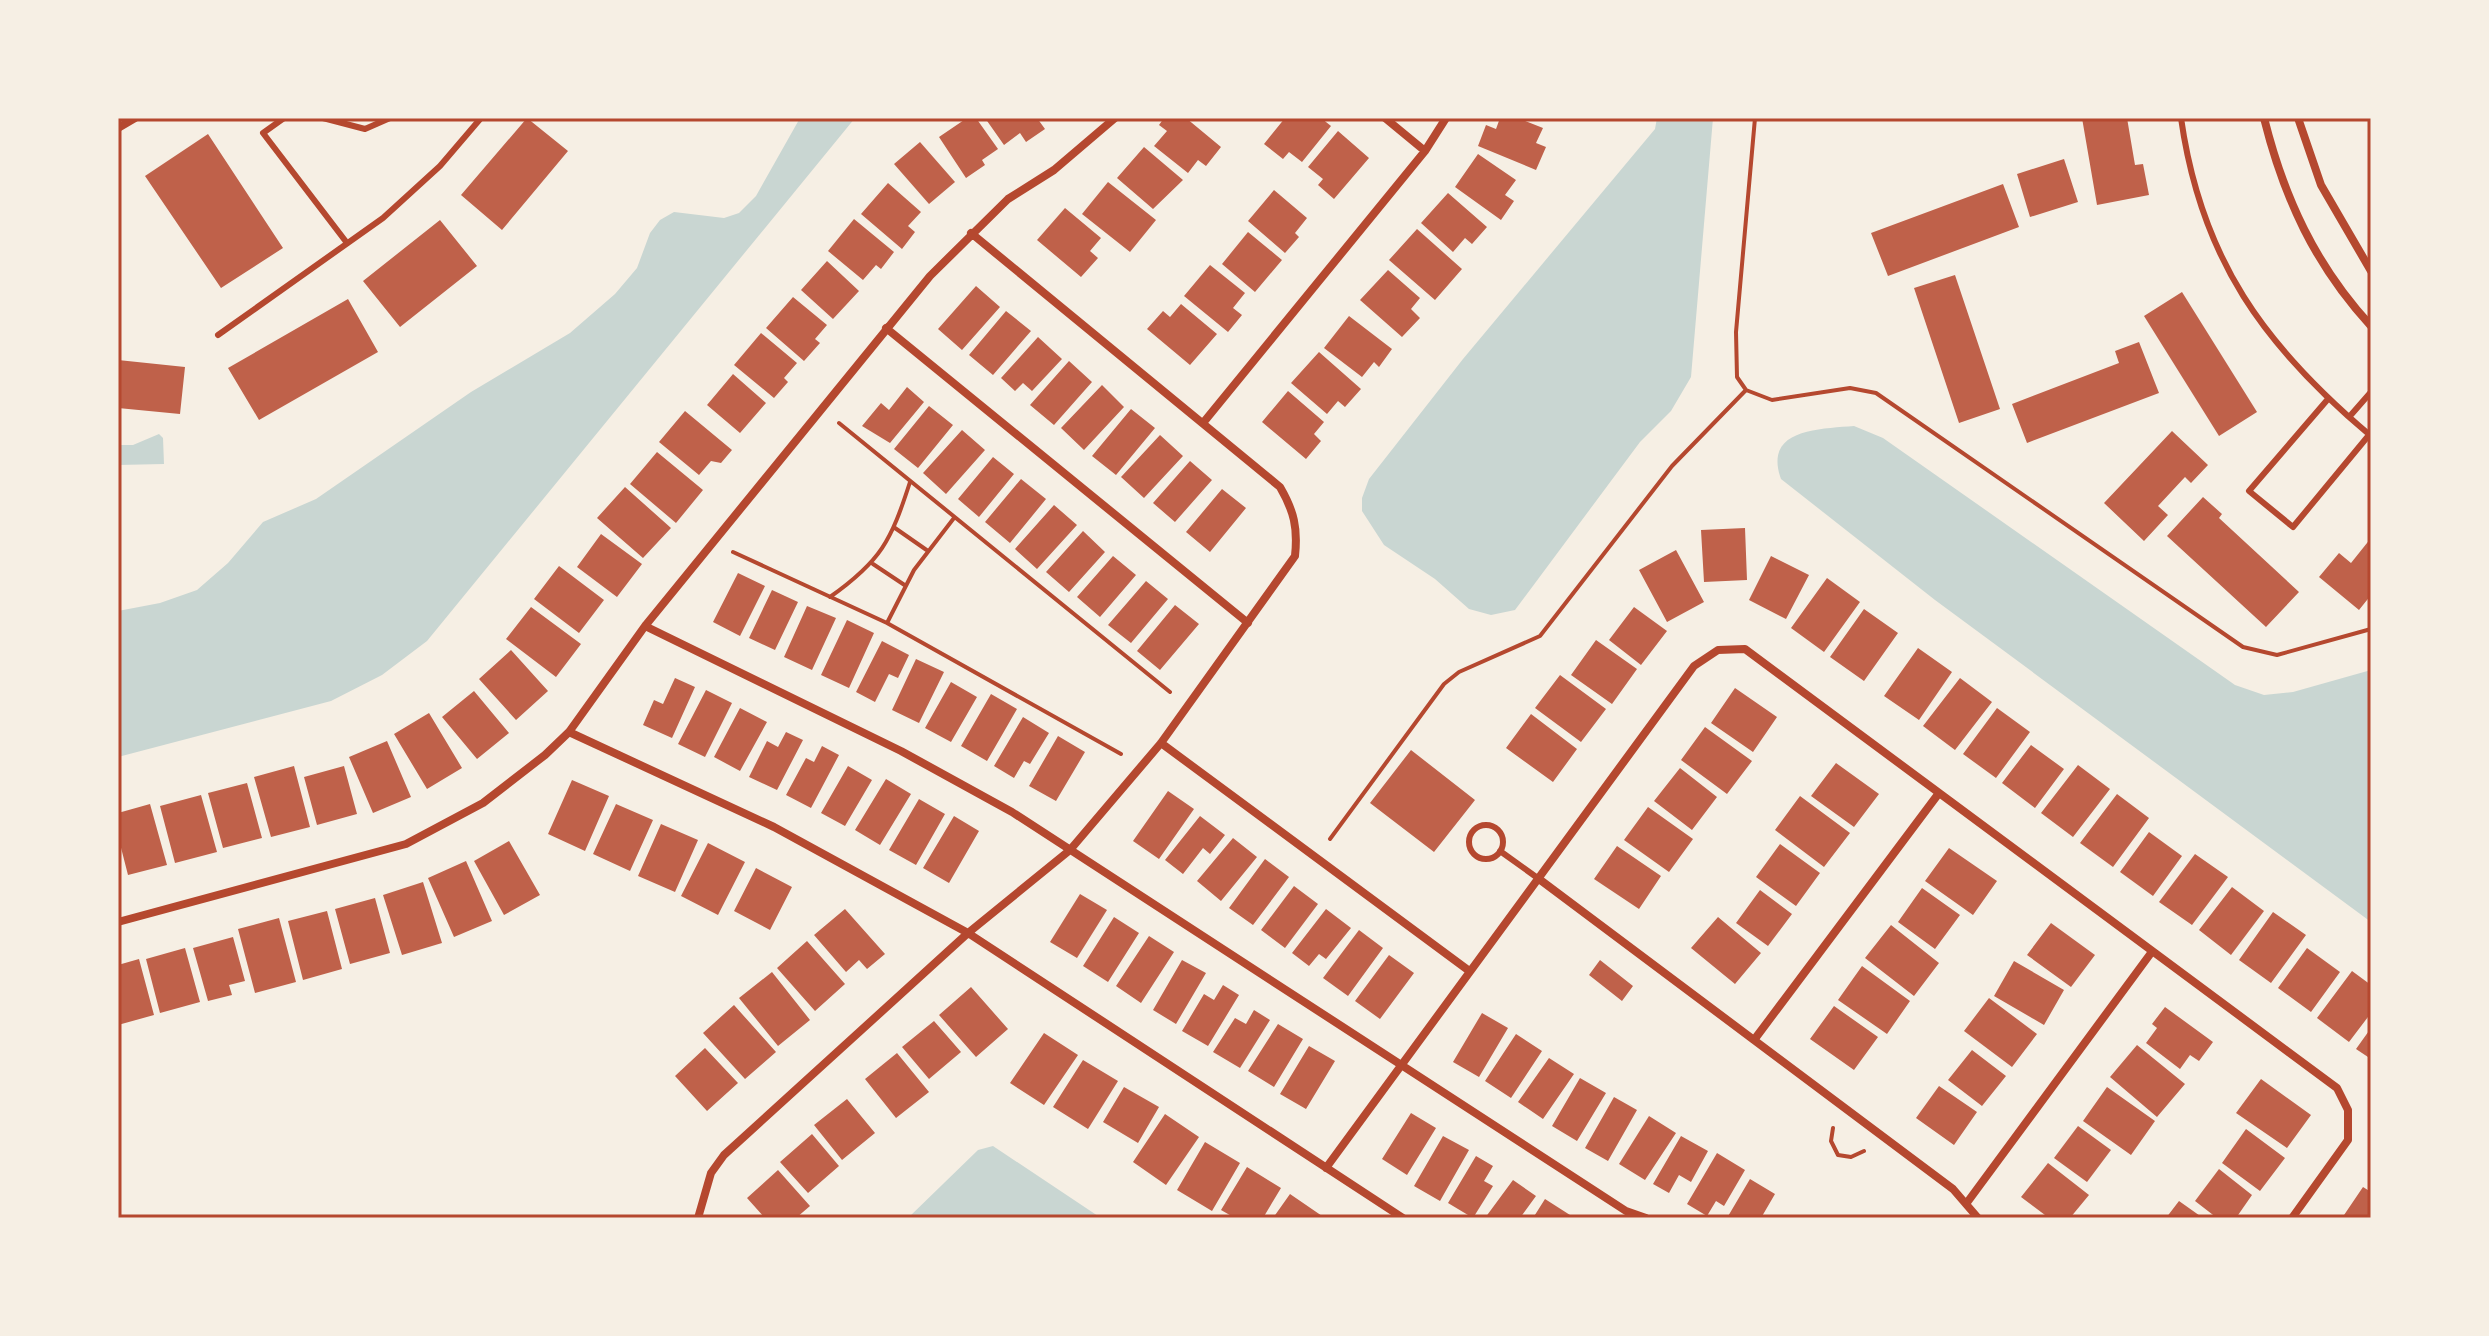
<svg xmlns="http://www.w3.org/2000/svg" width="2489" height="1336" viewBox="0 0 2489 1336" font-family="Mulish,sans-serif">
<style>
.water{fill:#c9d6d2}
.building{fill:#bf614a}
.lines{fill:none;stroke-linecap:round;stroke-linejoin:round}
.path{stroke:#b5482f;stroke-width:4}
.service{stroke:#b5482f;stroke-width:6}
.minor{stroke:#b5482f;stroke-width:8}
.neatline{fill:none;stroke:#b5482f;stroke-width:3}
</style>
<rect width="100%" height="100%" fill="#f6efe4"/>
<!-- water -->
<path class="water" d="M800 118H855L427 641 382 675 331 701 118 757V611L160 603 197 590 228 563 263 522 316 499 471 392 570 333 615 294 637 268 650 233 660 220 674 212 724 218 739 213 756 196Z
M1657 118H1713L1691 377 1671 411 1640 442 1515 610 1491 615 1469 609 1435 579 1384 545 1362 511V498L1369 479 1463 359 1655 129Z
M1854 426 1883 438 2235 685 2264 695 2293 692 2371 670V922L1935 600 1781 479C1763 429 1818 429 1854 426Z
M159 434 163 438 164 464 118 465V445H133Z
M993 1146 1101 1218H908L978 1150Z"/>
<!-- building -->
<path class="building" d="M527 118 568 151 502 230 461 195Z
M967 118H976L998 149 982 160 985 165 966 178 939 137Z
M985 118H1037L1045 129 1026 142 1020 133 1004 145Z
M1164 118H1186L1221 147 1206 166 1198 160 1188 173 1154 146 1167 131 1159 125Z
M1285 118H1321L1331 126 1302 162 1289 152 1283 159 1264 144Z
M1500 118H1518L1543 128 1536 143 1546 147 1536 170 1478 146 1486 125 1496 129Z
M2082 118H2127L2135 165 2143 164 2149 195 2097 205Z
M1338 131 1369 158 1334 199 1318 185 1323 179 1308 167Z
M208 134 283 248 221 288 145 176Z
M920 142 955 182 929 204 894 164Z
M1144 147 1183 180 1153 209 1117 178Z
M1478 154 1516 180 1505 195 1514 201 1501 220 1455 187Z
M2064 159 2078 202 2030 217 2017 174Z
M1108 182 1156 220 1130 252 1082 214Z
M888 183 921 212 908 226 915 232 902 249 861 214Z
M2003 184 2019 227 1888 276 1871 233Z
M1274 190 1307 218 1295 233 1299 237 1285 253 1248 221Z
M1448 193 1487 227 1472 244 1465 238 1453 252 1421 223Z
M1065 208 1101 238 1090 251 1098 258 1081 277 1037 240Z
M854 219 894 252 881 269 876 265 863 280 828 251Z
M440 220 477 266 400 327 363 281Z
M1417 229 1462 269 1435 300 1389 260Z
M1248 232 1282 260 1255 292 1222 264Z
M827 261 859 291 833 319 801 290Z
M1210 265 1245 293 1233 308 1242 315 1228 332 1184 296Z
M1388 270 1420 298 1411 309 1420 318 1402 337 1360 300Z
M1955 275 2000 409 1959 423 1914 288Z
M976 286 1000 307 962 350 938 329Z
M2182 292 2257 412 2219 436 2144 316Z
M793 297 827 325 815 339 820 343 804 361 766 328Z
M348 299 378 352 259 420 228 368Z
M1181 304 1217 334 1190 365 1147 329 1163 311 1170 317Z
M1006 311 1031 331 993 375 969 355Z
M1349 316 1392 349 1379 367 1374 362 1362 377 1324 348Z
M761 333 797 363 784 378 788 382 774 398 734 365Z
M1038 337 1062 359 1032 391 1023 383 1015 391 1001 378Z
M2139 342 2159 393 2027 443 2012 404 2119 363 2115 351Z
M1319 352 1361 389 1345 407 1338 401 1327 414 1291 383Z
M118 360 185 367 180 414 118 408Z
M1069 361 1092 382 1054 425 1030 405Z
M733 374 766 403 740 433 707 405Z
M1102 385 1124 407 1084 450 1061 428Z
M907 387 924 402 890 443 862 426 881 403 889 410Z
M1288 391 1324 422 1314 434 1321 441 1306 459 1262 422Z
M929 406 953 425 918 468 894 449Z
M1131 409 1155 428 1116 475 1092 456Z
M685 411 732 450 721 463 711 461 699 475 659 442Z
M962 430 985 450 946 494 923 473Z
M2172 431 2208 465 2191 483 2185 477 2158 506 2168 515 2144 541 2104 503Z
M1160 435 1183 456 1144 498 1121 477Z
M657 452 703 490 676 523 630 484Z
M993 457 1014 474 979 517 958 499Z
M1190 461 1212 480 1175 522 1153 503Z
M1021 479 1046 499 1010 543 985 522Z
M625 487 671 528 643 558 597 518Z
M1222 489 1246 508 1210 552 1186 532Z
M2203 497 2222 514 2219 518 2299 592 2266 627 2167 536Z
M1054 505 1077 525 1037 569 1015 549Z
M1745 528 1747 580 1704 582 1701 530Z
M1083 531 1105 552 1069 592 1046 572Z
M601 534 642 564 617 597 577 567Z
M2371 538V595L2359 610 2319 577 2339 553 2351 563Z
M1676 550 1704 602 1667 622 1639 570Z
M1113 556 1136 575 1100 617 1077 597Z
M1771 556 1809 575 1786 619 1749 600Z
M559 566 604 600 579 633 534 599Z
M738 573 765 586 740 636 713 622Z
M1827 578 1860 602 1824 652 1791 628Z
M1146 581 1168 599 1131 643 1108 625Z
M772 590 798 602 775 650 749 638Z
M1175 605 1199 624 1160 670 1137 651Z
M807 606 836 618 812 670 784 657Z
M531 607 581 644 556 677 506 639Z
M1634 607 1667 631 1641 665 1609 640Z
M1864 609 1898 633 1864 681 1830 657Z
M847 620 874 633 849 688 821 675Z
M1596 640 1637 669 1612 704 1571 675Z
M882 641 909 655 898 678 889 674 875 702 856 692Z
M1918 648 1952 672 1919 720 1884 696Z
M511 650 548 691 516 720 479 679Z
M916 659 944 672 919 723 892 710Z
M1560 675 1606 709 1581 742 1535 708Z
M675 678 695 687 672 738 643 725 654 700 663 704Z
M1960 678 1992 702 1955 750 1923 726Z
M951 682 977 697 951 742 925 728Z
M1735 688 1777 717 1753 752 1711 723Z
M706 690 732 703 705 757 678 744Z
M474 691 509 733 477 759 442 717Z
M991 694 1017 709 987 761 961 746Z
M740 708 767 722 740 771 714 757Z
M1997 708 2030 732 1996 778 1963 754Z
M429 713 462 768 427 789 394 734Z
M1531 714 1577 749 1553 782 1506 748Z
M1023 717 1049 733 1030 764 1024 761 1014 778 994 766Z
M1705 727 1752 761 1727 794 1681 760Z
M786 732 803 740 777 790 749 777 767 741 778 747Z
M1058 736 1085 752 1056 801 1029 786Z
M387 741 411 797 373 813 349 757Z
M2031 745 2064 769 2035 808 2002 783Z
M822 746 839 755 811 808 786 795 806 758 814 762Z
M1411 750 1475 800 1434 852 1370 803Z
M1836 763 1879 794 1854 827 1811 796Z
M2078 765 2110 789 2073 837 2041 813Z
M294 766 310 827 271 837 254 777Z
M344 766 357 814 317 825 304 777Z
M848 766 872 780 845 826 821 813Z
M1680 768 1717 797 1692 830 1654 801Z
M886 779 911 794 880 845 855 830Z
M572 780 609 796 585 851 548 834Z
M247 783 262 838 223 848 208 793Z
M1168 791 1194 809 1159 859 1133 841Z
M2117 794 2149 818 2113 867 2080 843Z
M201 795 217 852 175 863 160 806Z
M1800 796 1850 833 1824 867 1775 830Z
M919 799 945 814 916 865 889 850Z
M150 804 167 865 128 875 118 836V813Z
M616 804 653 820 630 871 593 854Z
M1648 807 1693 839 1669 872 1624 840Z
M954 816 979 831 949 883 923 868Z
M1200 816 1225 835 1210 854 1203 848 1183 874 1165 860Z
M661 824 698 840 675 892 638 876Z
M2149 832 2182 856 2153 896 2120 872Z
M1233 838 1257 857 1221 901 1197 881Z
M509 841 540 895 504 915 474 861Z
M708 843 745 862 718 915 681 896Z
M1780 844 1820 873 1796 906 1756 877Z
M1617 846 1661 876 1639 909 1594 879Z
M1949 848 1997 881 1973 915 1925 881Z
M2195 854 2228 877 2192 925 2159 902Z
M1265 859 1289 877 1253 925 1229 908Z
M466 861 492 921 454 937 428 878Z
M756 868 792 887 770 930 734 911Z
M423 882 442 943 402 955 383 895Z
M1294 886 1318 904 1285 948 1261 930Z
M2232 887 2264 911 2231 955 2199 930Z
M1922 888 1960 915 1935 949 1898 922Z
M1760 890 1792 914 1768 946 1736 923Z
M1080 894 1107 910 1077 958 1050 942Z
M375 898 390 953 350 964 335 909Z
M845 909 885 954 867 969 859 960 846 972 814 935Z
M1326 909 1351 928 1326 959 1319 954 1309 966 1292 953Z
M327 911 342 969 303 980 288 921Z
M2273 912 2306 935 2271 983 2239 960Z
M1114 917 1139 933 1108 982 1083 966Z
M1718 917 1761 953 1735 984 1691 948Z
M279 918 296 982 255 993 238 929Z
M2051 923 2095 955 2071 987 2027 955Z
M1891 925 1939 963 1914 996 1865 958Z
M1359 930 1383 948 1348 996 1323 978Z
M1149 936 1174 952 1141 1003 1116 986Z
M233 937 245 981 229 985 232 995 208 1001 193 948Z
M807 941 845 984 815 1011 777 968Z
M185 948 200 1002 160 1013 146 959Z
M2307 948 2340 972 2311 1012 2278 988Z
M1389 955 1414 973 1380 1019 1355 1001Z
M139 959 154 1015 118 1025V965Z
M1182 960 1206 973 1176 1024 1153 1010Z
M1600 960 1633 986 1622 1001 1589 975Z
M2014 961 2064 990 2044 1025 1994 996Z
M1862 966 1910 1001 1887 1034 1838 1000Z
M2352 971 2371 985V1013L2349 1042 2317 1018Z
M772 972 810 1020 778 1046 739 998Z
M1223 985 1239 995 1208 1046 1182 1031 1204 994 1214 1000Z
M971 987 1008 1029 976 1057 939 1015Z
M1989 998 2037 1034 2012 1067 1964 1031Z
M734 1005 776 1052 745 1079 703 1033Z
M1834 1006 1878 1037 1854 1070 1810 1039Z
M2165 1007 2213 1042 2199 1061 2190 1055 2180 1069 2146 1043 2157 1028 2152 1024Z
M1254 1010 1270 1020 1240 1068 1213 1052 1235 1018 1246 1024Z
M1482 1013 1508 1028 1479 1077 1453 1062Z
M934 1021 961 1052 929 1079 902 1047Z
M1278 1024 1303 1039 1274 1087 1248 1071Z
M2371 1028V1059L2356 1049Z
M1044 1033 1078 1055 1044 1105 1010 1083Z
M1516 1034 1542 1051 1511 1098 1485 1081Z
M2137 1045 2185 1084 2157 1117 2110 1077Z
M1309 1046 1335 1061 1306 1109 1280 1094Z
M705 1048 738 1083 707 1111 675 1076Z
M1972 1050 2006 1076 1982 1106 1948 1080Z
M897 1053 929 1092 896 1118 865 1079Z
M1549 1058 1574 1074 1543 1119 1518 1102Z
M1083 1060 1118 1081 1088 1129 1053 1107Z
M1580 1078 1606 1093 1577 1141 1552 1126Z
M2261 1079 2311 1115 2287 1148 2236 1113Z
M1939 1086 1977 1112 1954 1145 1916 1118Z
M1124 1087 1159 1107 1138 1143 1103 1122Z
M2107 1087 2155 1121 2131 1155 2083 1121Z
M1614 1097 1637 1110 1608 1161 1585 1148Z
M847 1099 875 1133 842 1160 814 1125Z
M1411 1113 1436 1128 1407 1175 1382 1159Z
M1165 1114 1199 1137 1166 1185 1133 1162Z
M1649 1116 1676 1133 1645 1180 1619 1164Z
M2078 1126 2111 1150 2087 1182 2054 1158Z
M2246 1129 2285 1158 2260 1191 2222 1163Z
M812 1134 839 1166 808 1193 780 1162Z
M1443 1136 1469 1150 1440 1201 1414 1186Z
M1681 1136 1708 1151 1691 1182 1679 1175 1669 1193 1653 1184Z
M1205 1142 1240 1163 1212 1211 1177 1190Z
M1717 1153 1745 1170 1724 1206 1716 1201 1707 1216 1687 1204Z
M1476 1156 1493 1166 1484 1181 1493 1186 1473 1218 1448 1203Z
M2048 1163 2089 1195 2070 1218H2049L2021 1197Z
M1247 1167 1281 1188 1263 1218H1235L1221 1210Z
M2219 1169 2252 1195 2236 1218H2217L2195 1201Z
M778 1170 810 1206 796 1218H765L747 1198Z
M1750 1179 1775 1194 1761 1218H1727Z
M1513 1180 1536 1196 1520 1218H1485Z
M2363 1187 2371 1192V1218H2342Z
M1290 1194 1325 1218H1273Z
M1545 1199 1570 1215 1568 1218H1533Z
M2179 1201 2203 1218H2166Z"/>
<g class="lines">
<!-- path -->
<path class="path" d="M1755 118 1736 332 1737 377 1746 390 1772 400 1850 388 1876 393 2243 647 2277 655 2371 629
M839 423 1170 692
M895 528 928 551
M733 552 887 623 1121 754
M873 564 906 586
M830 597C881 561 891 541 910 482
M887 623 914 570 954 518
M1330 839 1444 684 1459 672 1540 636 1672 466 1746 390
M1833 1128 1831 1141 1838 1155 1851 1157 1864 1151"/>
<!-- service -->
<path class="service" d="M284 118 263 133 347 243
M323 118 365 129 390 118
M2181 118C2201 259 2264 346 2371 436
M218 335 383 218 440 166 481 118
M2328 399 2249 491 2293 527 2369 435
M2350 416 2371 392
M1469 842a17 17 0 1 1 34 0a17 17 0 1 1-34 0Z
M1500 851 1539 879"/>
<!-- minor -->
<path class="minor" d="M1385 118 1425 151
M2264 118C2284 198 2315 265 2371 326
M2298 118 2321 185 2371 271
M118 128 135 118
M886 328 1248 623
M1203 423 1425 151 1446 118
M645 626 901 751 1012 812 1626 1211 1646 1218
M569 732 774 827 968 933 1403 1218
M1161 743 1468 970
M1539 879 1953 1189 1978 1218
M118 922 406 844 483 803 545 755 569 732 645 626 930 276 1008 199 1054 170 1115 118
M1754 1040 1939 793
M1326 1168 1694 666 1718 650 1745 649 2337 1088 2348 1110V1140L2292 1218
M1966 1204 2151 953
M698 1218 711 1173 724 1155 968 933 1070 850 1161 743 1295 556C1298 528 1294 511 1280 487L971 233"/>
</g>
<!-- border -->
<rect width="2489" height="1336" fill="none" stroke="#f6efe4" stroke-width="240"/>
<rect x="120" y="120" width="2249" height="1096" class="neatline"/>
</svg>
